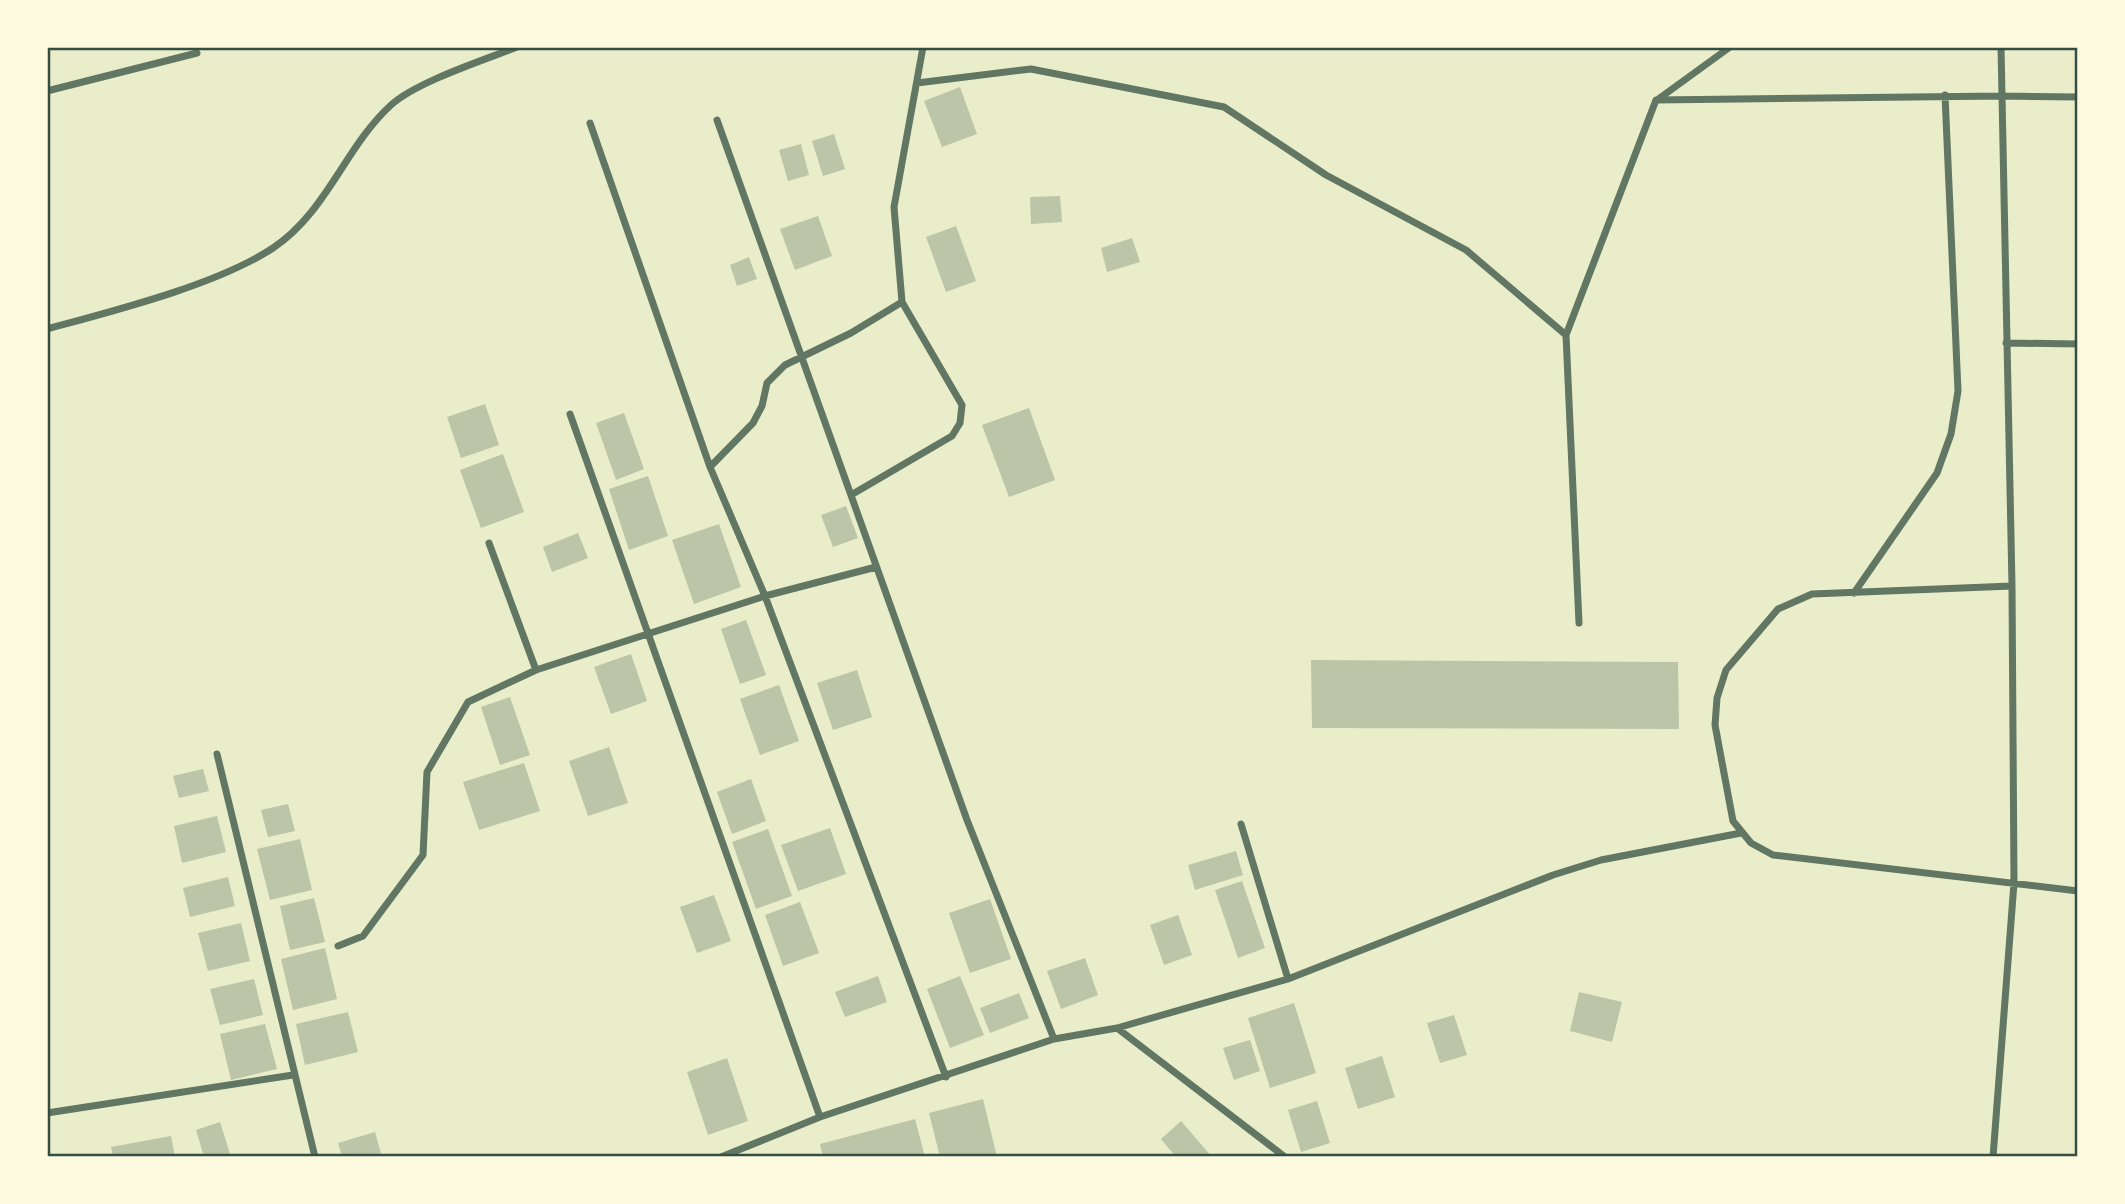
<svg xmlns="http://www.w3.org/2000/svg" width="2125" height="1204" viewBox="0 0 2125 1204" font-family="Ubuntu,sans-serif">
<style>
.building{fill:#bcc5a7}
.lines{fill:none;stroke-linecap:round;stroke-linejoin:round}
.minor{stroke:#617663;stroke-width:7}
.neatline{fill:none;stroke:#344e41;stroke-width:2.5}
</style>
<rect width="100%" height="100%" fill="#e9edc9"/>
<!-- building -->
<path class="building" d="M960 87 977 134 942 147 924 101Z
M834 134 845 169 823 176 812 141Z
M801 144 809 175 788 181 779 150Z
M1060 196 1062 222 1031 224 1030 197Z
M818 216 832 256 795 270 780 229Z
M956 226 976 281 946 292 926 237Z
M1132 238 1140 262 1107 272 1101 248Z
M749 257 757 279 737 286 730 265Z
M485 404 499 445 461 458 447 417Z
M1029 408 1055 480 1009 497 982 425Z
M624 413 644 469 616 480 596 423Z
M503 454 524 512 481 528 460 470Z
M648 476 668 536 629 550 609 489Z
M846 506 858 538 833 547 821 515Z
M719 524 741 587 694 604 672 540Z
M578 533 588 558 552 572 543 547Z
M746 620 766 675 740 684 721 629Z
M631 654 647 701 611 714 594 667Z
M1311 660 1678 662 1679 729 1312 728Z
M857 670 872 717 833 730 817 683Z
M779 685 799 741 760 755 740 699Z
M510 697 530 755 500 765 481 707Z
M609 747 628 803 588 816 569 761Z
M524 763 540 811 479 830 463 782Z
M203 769 209 791 179 798 173 776Z
M751 779 766 821 732 834 717 792Z
M288 804 295 831 268 837 261 810Z
M217 816 226 852 182 863 174 826Z
M830 828 846 874 798 891 781 845Z
M768 829 792 896 756 909 732 842Z
M300 839 312 890 270 900 257 849Z
M1236 851 1243 875 1195 890 1188 865Z
M228 877 235 906 190 917 183 888Z
M1242 881 1265 948 1238 958 1215 890Z
M714 895 731 941 697 953 680 907Z
M314 898 325 942 290 950 280 906Z
M990 899 1011 959 970 973 949 913Z
M800 902 819 953 783 966 765 915Z
M1178 915 1192 955 1164 965 1150 925Z
M241 923 250 961 208 971 198 933Z
M325 948 337 999 293 1010 281 959Z
M1085 958 1098 995 1061 1009 1047 971Z
M878 976 887 1002 845 1017 835 992Z
M960 976 984 1035 950 1048 927 989Z
M254 979 263 1015 220 1025 210 989Z
M1579 992 1622 1002 1612 1042 1570 1031Z
M1019 993 1029 1018 990 1033 980 1008Z
M1294 1003 1316 1073 1270 1088 1248 1018Z
M348 1012 358 1052 305 1065 296 1024Z
M1454 1015 1467 1055 1440 1063 1427 1023Z
M265 1024 277 1069 231 1080 220 1034Z
M1250 1040 1260 1071 1234 1080 1223 1048Z
M1382 1056 1395 1097 1358 1109 1345 1068Z
M727 1058 748 1121 708 1135 687 1072Z
M983 1099 997 1157H940L929 1113Z
M1317 1101 1330 1143 1301 1152 1288 1110Z
M915 1119 925 1157H823L820 1144Z
M1181 1121 1212 1157H1176L1161 1139Z
M220 1122 231 1157H204L196 1130Z
M375 1132 382 1157H342L338 1143Z
M171 1136 175 1157H113L111 1147Z"/>
<g class="lines">
<!-- minor -->
<path class="minor" d="M2001 47 2002 96 2078 97
M917 83 1031 69 1224 107 1326 175 1466 250 1566 335
M47 91 197 53
M1657 100 1730 47
M717 120 967 820 1054 1039
M590 123 710 467 765 596 946 1077
M47 329C113 311 217 285 273 248 327 212 345 147 391 105 416 82 484 60 517 47
M2006 343 2078 344
M570 414 820 1117
M710 467 753 423 762 406 767 383 785 365 851 333 902 302 894 207 923 47
M851 495 952 436 960 423 962 405 902 302
M489 543 536 670 765 596 876 567
M2012 586 1812 594 1778 609 1726 670 1717 698 1715 725 1733 821 1751 843 1773 855 2078 891
M1854 593 1937 473 1951 434 1958 391 1945 95
M1579 623 1566 335 1656 100 2002 96 2012 586 2014 883 1993 1157
M217 754 315 1157
M338 946 363 936 423 855 427 772 468 702 536 670
M1288 979 1553 875 1601 860 1741 833
M1117 1028 1288 979 1241 824
M47 1113 293 1075
M721 1157 820 1117 1054 1039 1117 1028 1285 1157
M2077 1157 2078 1156"/>
</g>
<!-- border -->
<rect width="2125" height="1204" fill="none" stroke="#fefae0" stroke-width="98"/>
<rect x="49" y="49" width="2027" height="1106" class="neatline"/>
</svg>
